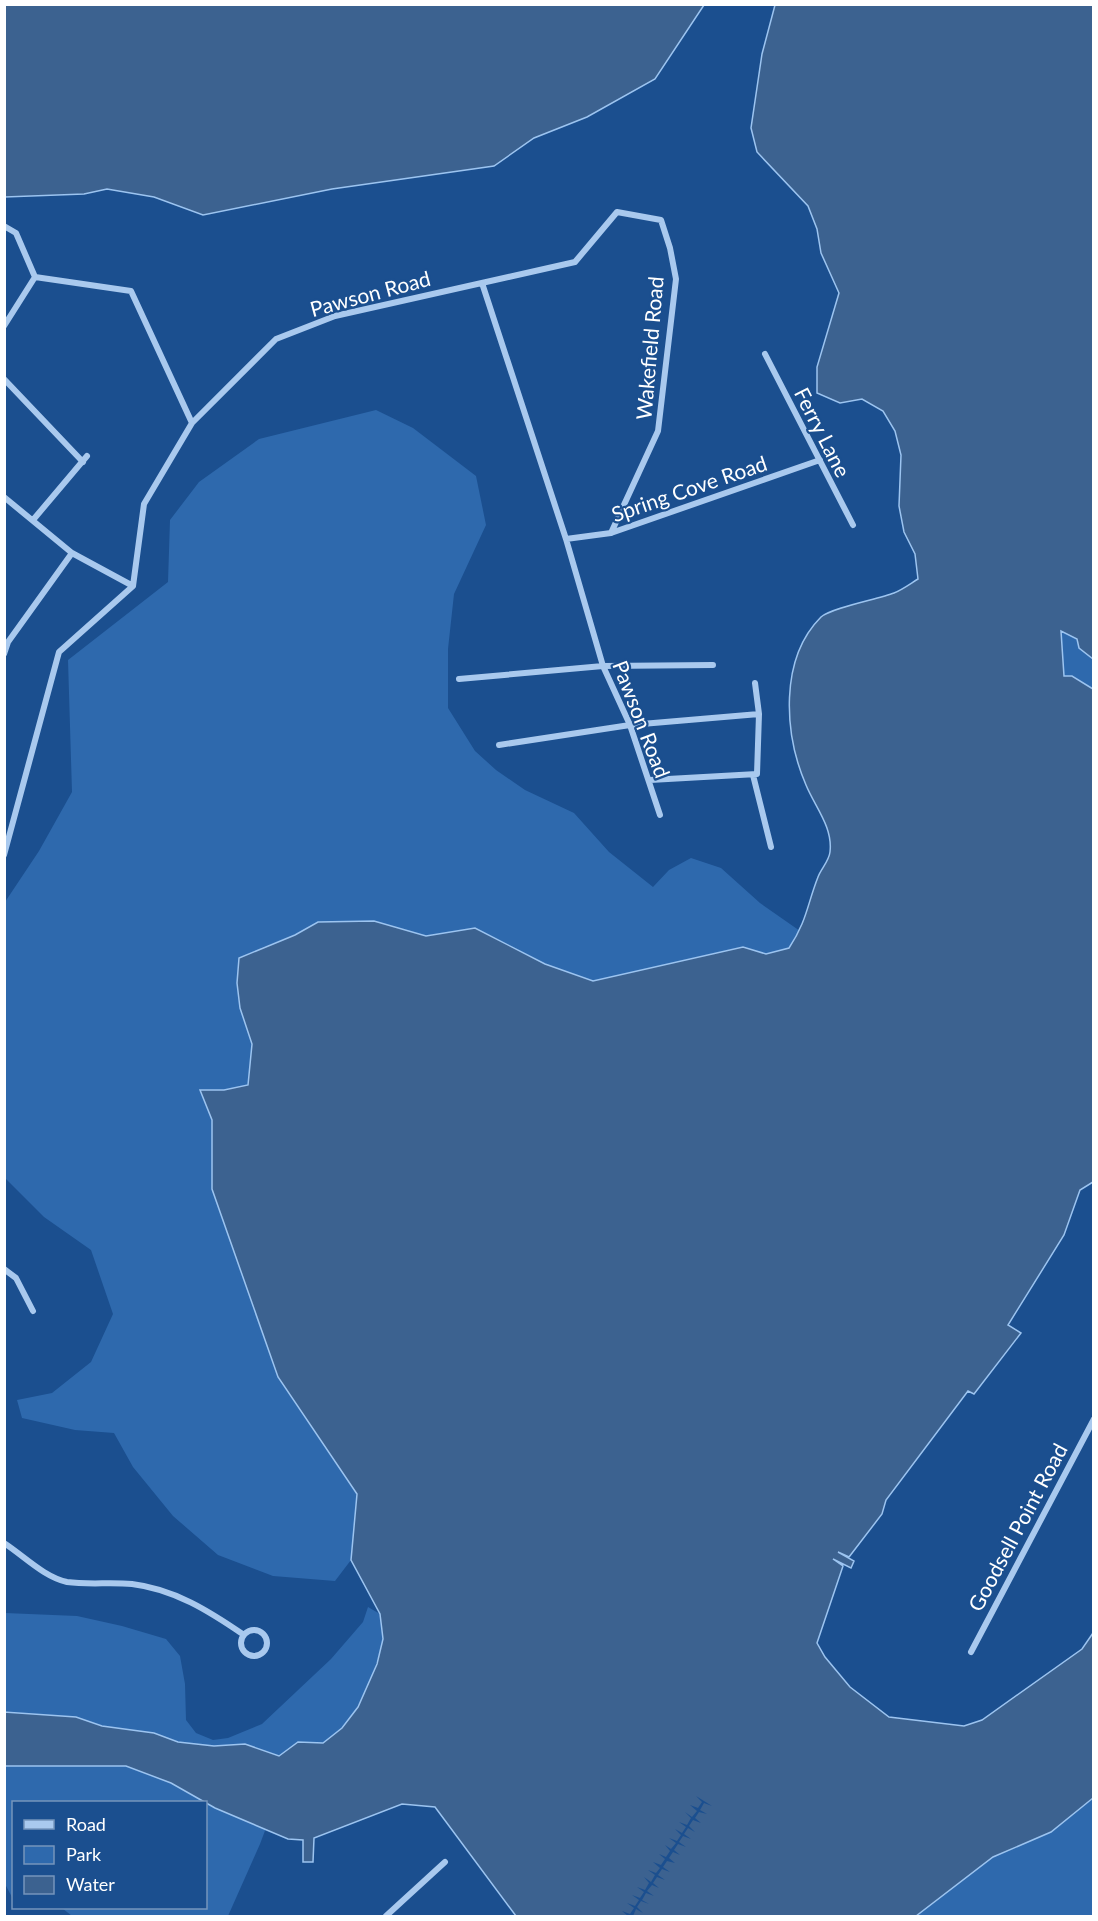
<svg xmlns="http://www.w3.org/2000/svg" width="1098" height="1921" viewBox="0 0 1098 1921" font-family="Lato,sans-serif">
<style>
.green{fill:#2e69ad}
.water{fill:#3c6290;stroke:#9cc4f0;stroke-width:1.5}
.pier{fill:#1b4f8f}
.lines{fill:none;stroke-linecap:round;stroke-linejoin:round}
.street{stroke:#a9c9ee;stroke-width:6}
.labels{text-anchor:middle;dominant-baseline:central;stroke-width:4.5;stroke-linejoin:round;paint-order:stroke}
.street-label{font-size:21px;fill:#fff;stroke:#1b4f8f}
</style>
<rect width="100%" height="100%" fill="#1b4f8f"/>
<!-- green -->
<path class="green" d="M376 410 413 428 476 476 486 525 454 594 448 649V708L475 751 496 770 525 790 574 813 609 852 653 887 669 870 691 858 721 868 760 903 800 931 789 948 766 954 742 947 593 981 545 964 475 928 426 936 374 921 318 922 295 935 261 948 240 1008 252 1044 248 1086 224 1090H200L212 1120V1189L278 1377 357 1494 351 1560 335 1581 273 1576 218 1555 173 1516 133 1467 114 1433 75 1430 22 1418 17 1400 52 1393 91 1362 113 1314 91 1250 44 1217 5 1178V902L39 851 72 792 68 660 168 582 170 520 199 482 259 439Z
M1069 619 1093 652V689L1073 676H1063L1061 630Z
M368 1607 380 1614C381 1623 384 1633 382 1642 377 1669 351 1736 321 1743 315 1745 305 1743 298 1743L260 1844 228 1916H72L62 1908H206V1802H14L13 1899 5 1884V1613L77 1616 122 1626 166 1639 180 1656 185 1684 186 1720 196 1733 213 1740 228 1738 262 1724 331 1659 363 1622Z
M1093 1798V1916H802L931 1905 993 1857 1054 1830Z"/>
<!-- water -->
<path class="water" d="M5 4H704V5L655 79 587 117 534 138 494 166 332 189 203 215 154 197 107 189 84 194 5 197Z
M775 5H1093V659L1079 648 1077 639 1061 631 1064 676H1072L1093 689V1182L1080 1190 1064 1235 1008 1325 1021 1333 974 1394 968 1391 886 1500 882 1514 849 1557 838 1552 854 1561 851 1568 833 1559 843 1566 817 1643 825 1657 850 1687 889 1717 964 1726 982 1720 1082 1649 1093 1633V1798L1051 1832 993 1857 916 1916H516L435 1807 402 1804 314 1838 313 1862H303V1840L288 1839 215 1808 171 1783 126 1766H5L4 1712 76 1717 102 1726 154 1733 178 1742 214 1746 245 1744 279 1756 298 1742 323 1743 342 1728 358 1707 377 1664 383 1639 380 1614 351 1560 357 1494 278 1377 212 1189V1120L200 1090H224L248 1085 252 1044 240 1008 237 983 239 958 295 935 318 922 374 921 426 936 475 928 545 964 593 981 743 947 766 954 789 948C807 921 807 905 818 877 821 869 829 861 830 852 833 827 815 807 806 785 784 734 779 659 821 617 830 608 879 599 894 593 902 590 910 584 918 579L915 554 904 532 899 506 901 455 895 431 883 411 862 399 840 403 817 393V367L839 293 821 253 817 229 808 206 757 152 751 128 762 54Z"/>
<!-- pier -->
<path class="pier" d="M696 1796 712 1806 704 1803 700 1810 707 1814 699 1812 695 1818 701 1823 693 1820 689 1826 695 1832 688 1828 684 1834 691 1839 683 1836 679 1842 686 1847 678 1844 674 1850 680 1855 673 1852 669 1858 675 1863 667 1861 663 1867 670 1872 662 1869 658 1875 665 1880 657 1877 653 1883 659 1888 652 1885 647 1891 654 1896 646 1893 642 1900 649 1904 641 1901 637 1907 643 1913 636 1909 633 1916H628L622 1911 630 1914 634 1908 627 1903 635 1906 639 1900 632 1895 640 1898 644 1892 637 1887 645 1890 649 1883 644 1877 651 1882 655 1875 648 1870 656 1873 660 1868 653 1862 661 1865 665 1859 659 1854 666 1857 670 1851 665 1845 671 1849 676 1843 669 1838 677 1841 681 1835 675 1829 682 1833 686 1827 679 1822 687 1825 691 1818 685 1812 692 1817 697 1811 690 1805 698 1808 702 1802Z"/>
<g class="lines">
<!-- street -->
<path class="street" d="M4 226 16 233 35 277 4 326
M35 277 131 291 192 423
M482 283 566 539 603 666 630 725 660 815
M765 354 853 525
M4 379 83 462
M4 497 72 553 133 586
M33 520 87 456
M566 539 611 533 820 460
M4 654 8 642 72 553
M459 679 603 666 713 665
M499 745 630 725 759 714
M753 775 771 847
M650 780 757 774 759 714 755 683
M4 855 59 652 133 586 144 504 192 423 276 339 335 316 575 262 617 212 661 220 670 248 676 279 658 431 611 533
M4 1269 16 1278 33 1311
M4 1543C24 1556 44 1577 67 1582 88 1585 110 1582 132 1584 174 1589 209 1611 244 1635
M241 1643a13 13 0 1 1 26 0a13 13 0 1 1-26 0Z
M971 1652 1094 1419
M386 1916 445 1862"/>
</g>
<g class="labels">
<!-- street labels -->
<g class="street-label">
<text transform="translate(370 293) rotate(-15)">Pawson Road</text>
<text transform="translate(649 348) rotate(-85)">Wakefield Road</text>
<text transform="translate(823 432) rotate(63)">Ferry Lane</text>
<text transform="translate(689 488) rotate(-19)">Spring Cove Road</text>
<text transform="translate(642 719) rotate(69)">Pawson Road</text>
<text transform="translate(1017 1527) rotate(-62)">Goodsell Point Road</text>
</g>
</g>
<!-- border -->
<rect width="1098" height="1921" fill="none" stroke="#ffffff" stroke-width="12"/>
<!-- legend -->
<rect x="12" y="1801" width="195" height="108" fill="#1b4f8f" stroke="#7695bc" stroke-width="1.5"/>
<rect x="24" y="1820" width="30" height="9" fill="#a9c9ee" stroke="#7695bc" stroke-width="1.5"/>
<text x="66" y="1831" font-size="18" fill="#ffffff">Road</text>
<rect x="24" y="1846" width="30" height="18" fill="#2e69ad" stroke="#7695bc" stroke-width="1.5"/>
<text x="66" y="1861" font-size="18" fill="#ffffff">Park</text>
<rect x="24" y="1876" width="30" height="18" fill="#3c6290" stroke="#7695bc" stroke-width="1.5"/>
<text x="66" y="1891" font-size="18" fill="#ffffff">Water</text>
</svg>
